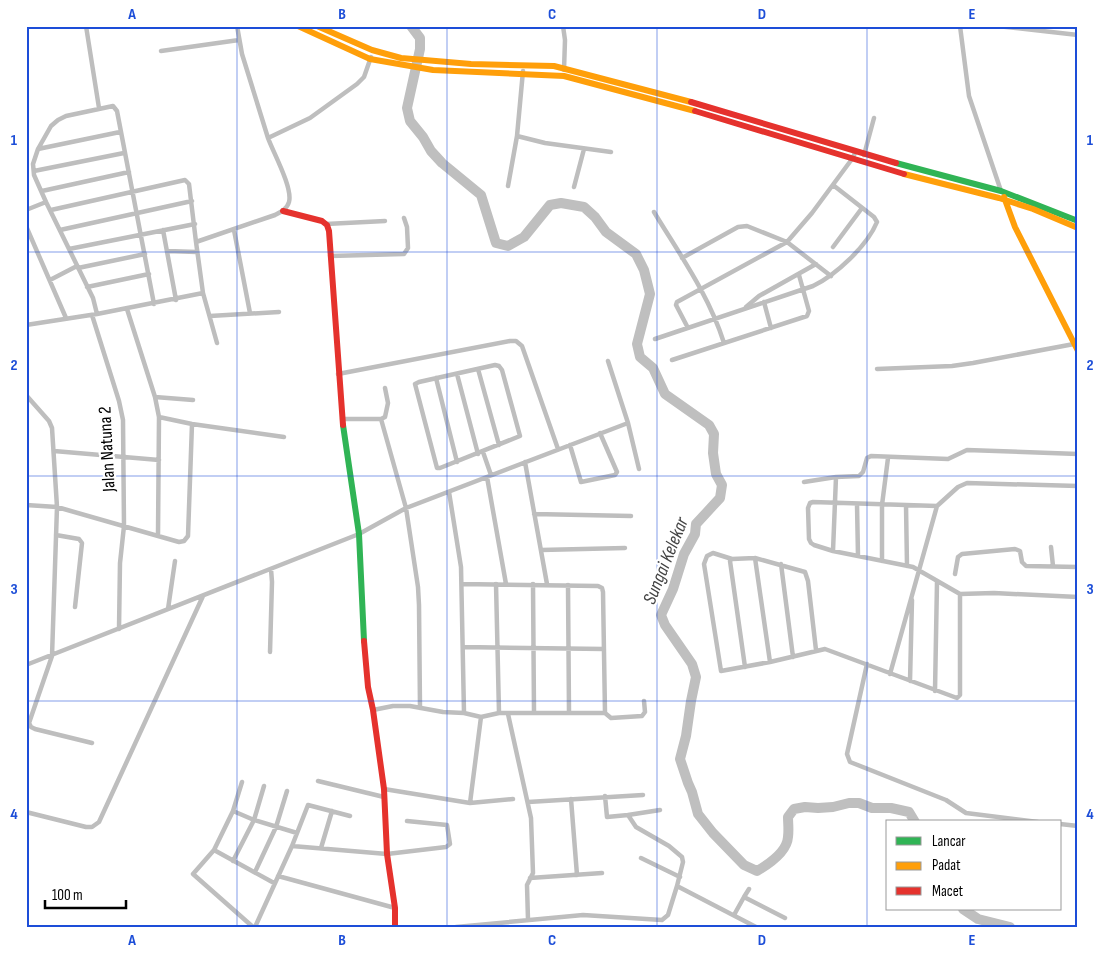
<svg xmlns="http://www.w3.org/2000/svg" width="1104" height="953" viewBox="0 0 1104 953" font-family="'Sofia Sans Condensed',sans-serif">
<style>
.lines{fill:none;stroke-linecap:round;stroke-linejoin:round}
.river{stroke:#bfbfbf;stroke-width:10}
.street{stroke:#bebebe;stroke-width:4.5}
.fast{stroke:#30b455;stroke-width:6}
.slow{stroke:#ff9f0a;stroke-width:6}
.jam{stroke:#e5322d;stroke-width:6}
.grid{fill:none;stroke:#1d4ed8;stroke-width:1;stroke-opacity:0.55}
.labels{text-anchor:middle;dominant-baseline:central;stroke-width:4.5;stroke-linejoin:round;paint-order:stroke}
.street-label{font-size:18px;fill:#000;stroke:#fff}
.water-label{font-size:19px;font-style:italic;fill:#444;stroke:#fff}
.neatline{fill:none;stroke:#1d4ed8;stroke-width:2}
.grid-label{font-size:16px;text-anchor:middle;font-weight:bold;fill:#1d4ed8}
</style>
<rect width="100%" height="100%" fill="#fff"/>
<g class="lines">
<!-- river -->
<path class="river" d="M411 26 420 38V49L407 108 410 121 423 137 431 151 442 163 481 195 496 243 508 246 524 237 550 205 561 203 584 207 595 217 606 232 636 254 644 270 650 294 637 344 640 357 653 368 665 394 709 425 714 434 713 453 716 474 722 485 720 498 696 524 695 534 684 554 673 589 661 615 665 625 692 664 696 677 691 701 686 736 680 759 688 783 692 792 698 814 713 833 744 865 757 871C769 864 787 852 788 837 789 830 788 823 788 817L794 809 805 807 818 808 833 807 849 803H859L872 808H891L909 812 915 822
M963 909 978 919 1010 927"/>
<!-- street -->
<path class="street" d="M86 26 99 108
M237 26 242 54 268 138
M563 26 565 40 564 70
M960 26 969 96 1001 191
M997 26 1078 35
M161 51 239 40
M523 71 517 136 545 143 611 152
M38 149 120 132
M864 155 874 118
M34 171 124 153
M508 186 517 136
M574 187 584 149
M42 191 129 172
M26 210 46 202
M51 210 185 180 189 184 196 242
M654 212C680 255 709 295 724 343
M326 224 385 221
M26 226 66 318
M60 230 192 201
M163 230 176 300
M234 230 250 313
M833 247 862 208
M69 249 195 224
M167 251 197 252
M330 256 404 254 408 248 407 227 404 218
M682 258 738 227 747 226 787 242 831 276
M78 268 145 254
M50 280 77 266
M87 287 149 274
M203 293 217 343
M764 302 771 328
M746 307 759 296 816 264
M127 309 155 397 159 417 158 535
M97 314 93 298 46 202 34 175 33 164 38 149 51 126 58 120 66 116 113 106 117 111 154 304
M92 315 119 401 123 420 124 526 120 563 119 629
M210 316 279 312
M26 325 97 314 203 293 196 242 275 215C281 212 287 209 289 202 293 188 273 152 268 138L310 118 357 84 364 77 371 57
M688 328 676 305 677 302 787 242 812 213 852 159 856 151
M655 339 813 286C836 275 867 246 877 222L874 217 833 185
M672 360 807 316 809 311 799 275
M608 361 628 423 639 469
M495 365 499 366 502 370 520 436 440 468H437L415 384 419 382Z
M478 369 499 445
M877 369 952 366 973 363 1074 344
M338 374 510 341H516L522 346 558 449
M457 374 478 454
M436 378 457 462
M26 395 49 421 52 428 57 507 52 656 29 723 31 727 35 729 92 743
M155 397 193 400
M159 417 192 424 284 437
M342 419H381L385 417 388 403 385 388
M381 419 406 508 418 587 419 605 420 708
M570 445 581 482 615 475 617 472 600 433
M54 451 159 460
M483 452 491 475
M525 462 547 584
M487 477 506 584
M804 482 836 477 859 476 863 472 867 458 871 456 948 459 967 450 1078 454
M1078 486 967 483 958 487 937 506 813 502 810 503 808 508 809 539 811 543 814 545 833 551 913 567 960 594 994 593 1078 597
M449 492 461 567 464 713
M857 504 858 556
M26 505 57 507 179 542 184 541 188 536 192 424
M906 505 907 566
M534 514 631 516
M56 535 79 539 82 543 75 607
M1051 547 1053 566
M541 550 625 548
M833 551 836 477
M755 558 770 662
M732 559 713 553 707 556 704 564 721 671 770 662 825 649 957 698 960 695V594
M882 561V505L888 458
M781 564 793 657
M955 574 958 557 962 554 1015 549 1020 551 1022 562 1026 566 1078 567
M496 584 499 713
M533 584 534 713
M568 585 569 713
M168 609 175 561
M463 647 604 649
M270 652 272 582 271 569
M867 664 847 754 850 762 946 800 966 813 1038 822
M26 665 359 534 406 508 628 423
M745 667 730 561 732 559 755 558 805 572 808 581 816 650
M890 674 937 506
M910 681 912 600
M935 691 937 582
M373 710 393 706H410L443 712 464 713 481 717 499 713H605L603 592 602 588 598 586 462 584
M605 713 611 718 642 716 645 712 644 701
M508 714 531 818 533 873 527 885 528 920
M318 781 384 797
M242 782 233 811 214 850 193 874 253 927
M384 789 470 803 481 717
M605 796 607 817 628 815 636 827 669 846 682 857 683 862 677 886
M571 799 577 875
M528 802 643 795
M470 803 513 799
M233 811 254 820 297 833
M26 812 86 827H92L99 822 203 596
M628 815 660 810
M1060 824 1078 826
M292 846 387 854 446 847 450 844 447 825 407 821
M321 848 332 811
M214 850 274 883
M641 858 680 877
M233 861 254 820 264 786
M255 872 276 827 287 791
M278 876 395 908
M530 878 602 873
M744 897 749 889
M734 915 744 897 785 918
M255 927 292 846 308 805 350 816
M456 927 583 915 662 920 668 915 677 886 756 927"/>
<!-- fast -->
<path class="fast" d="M896 163 1001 191 1078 221
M343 425 359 534 364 641"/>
<!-- slow -->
<path class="slow" d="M298 26 370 59 433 70 564 76 695 111
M317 26 372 50 401 58 471 64 554 66 691 102
M904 174 999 198 1033 209 1078 228
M1004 197 1015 227 1078 351"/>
<!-- jam -->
<path class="jam" d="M691 102 896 163
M695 111 904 174
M283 211 322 221 327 225 329 231 343 425
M364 641 368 687 373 710 384 789 387 854 395 908V927"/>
</g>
<!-- grid -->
<path class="grid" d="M237 26V927M447 26V927M657 26V927M867 26V927M26 252H1078M26 476H1078M26 701H1078"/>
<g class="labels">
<!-- street labels -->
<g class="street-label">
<text transform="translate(107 449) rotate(-93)">Jalan Natuna 2</text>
</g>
<!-- water labels -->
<g class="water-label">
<text transform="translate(666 561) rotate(-68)">Sungai Kelekar</text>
</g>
</g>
<!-- border -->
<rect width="1104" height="953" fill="none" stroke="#ffffff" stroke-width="55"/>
<!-- legend -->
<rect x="886" y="820" width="175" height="90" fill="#ffffff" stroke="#999999"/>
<rect x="896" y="837" width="25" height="8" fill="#30b455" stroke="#999999"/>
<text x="932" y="846" font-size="15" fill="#000000">Lancar</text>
<rect x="896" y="862" width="25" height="8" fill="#ff9f0a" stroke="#999999"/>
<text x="932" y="870" font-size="15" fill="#000000">Padat</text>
<rect x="896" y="887" width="25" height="8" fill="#e5322d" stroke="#999999"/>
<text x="932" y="896" font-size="15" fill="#000000">Macet</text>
<!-- scale -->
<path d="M45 900v8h81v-8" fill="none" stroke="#000000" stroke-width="2.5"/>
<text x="52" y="900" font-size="15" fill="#000000" stroke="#ffffff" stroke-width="4" paint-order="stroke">100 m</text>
<rect x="28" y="28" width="1048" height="898" class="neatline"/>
<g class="grid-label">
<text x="132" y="19">A</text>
<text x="342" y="19">B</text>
<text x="552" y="19">C</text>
<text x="762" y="19">D</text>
<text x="972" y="19">E</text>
<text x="14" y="145">1</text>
<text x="1090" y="145">1</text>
<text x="14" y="370">2</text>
<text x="1090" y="370">2</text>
<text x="14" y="594">3</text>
<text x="1090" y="594">3</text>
<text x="14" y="819">4</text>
<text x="1090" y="819">4</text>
<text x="132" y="945">A</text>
<text x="342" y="945">B</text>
<text x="552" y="945">C</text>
<text x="762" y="945">D</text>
<text x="972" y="945">E</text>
</g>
</svg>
